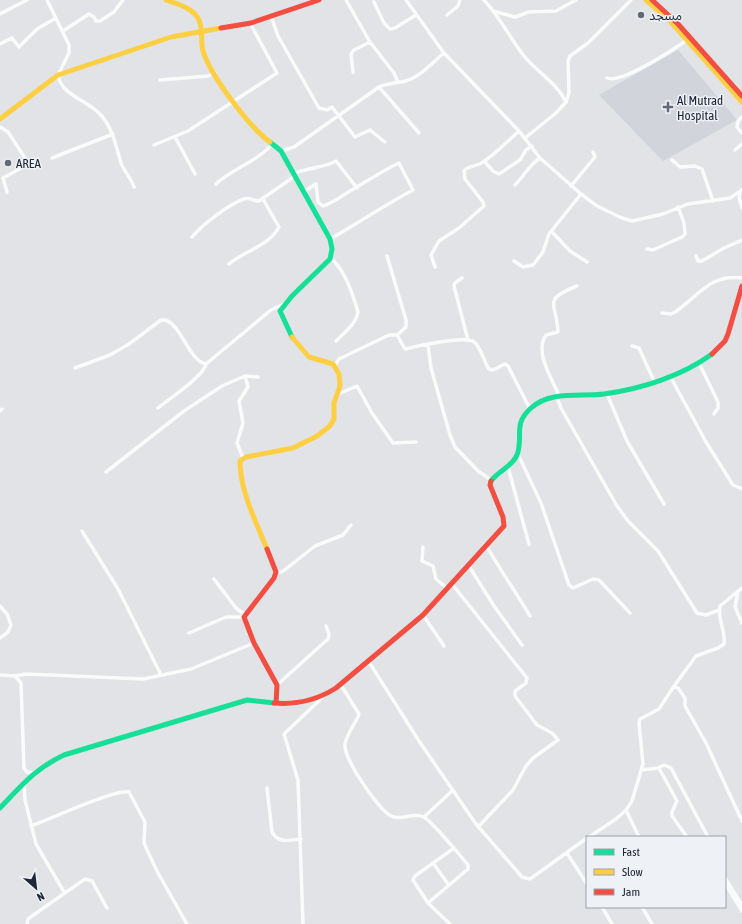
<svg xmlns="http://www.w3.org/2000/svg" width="742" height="924" viewBox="0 0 742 924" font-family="'Asap Condensed','Noto Sans Arabic',sans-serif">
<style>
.built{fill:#d1d4da}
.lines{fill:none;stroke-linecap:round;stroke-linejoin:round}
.street{stroke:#fafbfb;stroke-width:3.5}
.fast{stroke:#16e098;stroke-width:5}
.slow{stroke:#ffcf43;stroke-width:5}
.jam{stroke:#f24e42;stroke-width:5}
.poi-dot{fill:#646975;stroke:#eef2f6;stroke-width:1.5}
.labels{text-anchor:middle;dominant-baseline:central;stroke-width:3;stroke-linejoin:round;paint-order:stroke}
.poi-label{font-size:13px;fill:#212738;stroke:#eef2f6;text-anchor:start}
</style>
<rect width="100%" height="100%" fill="#e1e3e6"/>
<!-- built -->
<path class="built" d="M678 50 737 120 663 161 599 95Z"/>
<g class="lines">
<!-- street -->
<path class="street" d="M47 0 69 45V53L58 75C61 95 87 100 101 115 113 129 116 146 121 163 124 171 131 178 134 187
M346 0 370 42 394 73 398 82
M406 0 444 53 519 131 540 158 581 194 597 206 622 218 632 221 663 214 688 204 730 198 742 190
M484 0C500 17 510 38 524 56 537 72 557 83 566 102
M374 2 384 23 390 29 395 28 416 15
M493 11 515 17 529 12 556 11 576 0
M0 14 27 0
M447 15 458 6 460 0
M271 16 278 36 319 108 327 110 332 107 355 137 370 130 385 142
M63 31 89 14 94 17 96 21H100L114 12 123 0
M0 44 12 38 19 47 37 29 56 18
M353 72 351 54 354 50 370 42
M607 78C622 84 674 49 687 40
M160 80 208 76 215 73
M379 87 419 133
M742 117 738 121 737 127 742 133
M0 127 8 132 27 161 23 167 3 178 7 192
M175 137 195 174
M525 138 556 113 566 102 569 93 568 61 570 56 588 43 631 0
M154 145 188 131 277 73 250 23
M735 150 742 144
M281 151 294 147 379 87C388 83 397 83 406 81 420 77 433 62 444 53
M52 158 113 134
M672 160 680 167 695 166 702 169 713 201
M485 162 493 171 499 174 520 160 526 150 532 146
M293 174C309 167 324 168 336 161L357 188
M216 184C232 169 260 160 273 143
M515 185C524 176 529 165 540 158
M571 186 595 157 593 152
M303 192 316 184 318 202 323 206C333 203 340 197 350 191 366 182 382 171 399 163L413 190C385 205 358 223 330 239
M740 192 739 197 742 208
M551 231 570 251 587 262
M192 237C202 225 229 204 244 199 248 197 254 201 259 201L295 176
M647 249 653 250 682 237 685 234 684 223 678 207
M387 256 406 320V327L397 335
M696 256 698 261H702L724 248 742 240
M330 259 333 260C346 273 353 295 358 312 356 324 344 333 336 341
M514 261 523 267 533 265 543 252 549 234 581 194
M229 264C244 251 269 246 279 227L263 199
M435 267 431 255 439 241 459 228 484 206 483 202 465 179 464 171C468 165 477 167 483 162 496 153 508 141 519 131
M462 278 455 283 454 286 468 340
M662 313 671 314 675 312C699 296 709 274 742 278
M428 345 431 368 450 435 455 447 478 471 491 480
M632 346 639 348 654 381
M699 363 718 402V408L714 414
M335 365 339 359 389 335H397L405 349C417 346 466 335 474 342 481 347 484 362 489 369L493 370 505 364 508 366 530 409
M75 368 110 355 129 344 161 320H165C181 324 189 361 206 364
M670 376 706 442 733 485 742 489
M338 394 357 386 372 413 393 443 416 442
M607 394 627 441 664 504
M556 395 561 408 617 506 628 521 658 551 697 613 706 615 719 610
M559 395C552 379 534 352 546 335L558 332C557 303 541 300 577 286
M158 408C170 398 203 377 206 364L271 310 284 304
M0 411 2 409
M517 452 541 503 569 585 573 588 593 579 599 580 630 613
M243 458 237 443 243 423 239 401 248 387 245 376
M508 467 529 544
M106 472 184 411 222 386 245 376 258 377
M82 531 118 589 161 675
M486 545C500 570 516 592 530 616
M423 547 422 561 433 566 436 579 448 589
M469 566 494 606 522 645
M276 572H282L315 546 343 535 351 525
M214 579 236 608 245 615
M452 584 527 678 526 683 515 691V696L537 725 552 733 558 740 533 758 526 766 513 790 479 826
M738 591 735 607 742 623
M0 606 7 614 11 625 8 632 0 638
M423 615 444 646
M189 633 226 617H244
M369 662 419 741 476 824 522 877 530 879 587 838
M0 675 15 676 21 683 24 768 27 772 33 773
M15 676 26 674 143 679 191 669 254 643
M277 685 328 639 329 634 326 626
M341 685 359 714C355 725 347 733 345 744 343 758 378 809 391 816 401 821 413 812 424 817 431 821 447 841 454 848L415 876 413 880 428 903 450 924
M674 686 678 688 685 698V706L706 743 742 821
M658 768 664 765 671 768 708 837
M641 770 658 768 660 770 677 801 672 812V816L687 837
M24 783 25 800 36 844 64 892
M267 788 272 832C278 844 290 840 301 839
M626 810 639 837
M424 817 453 790
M31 826C48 820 115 789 129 792L145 822 144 843 147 850 158 873 187 924
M589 837 616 819 626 810 632 801 643 764 639 723 640 719 659 709 674 686 696 656 718 648 724 644C726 631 717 619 720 606L742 588
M567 853 587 884
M433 863 448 884
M725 878 742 905
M725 883 742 911
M428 903 468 869V865L454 848
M602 907 612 924
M642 907 652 924
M27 924 28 919 32 916 85 879 92 881 107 908
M303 924 298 780 284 734 324 696"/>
<!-- fast -->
<path class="fast" d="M270 142 281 151 330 239 332 249 330 259 292 296 280 311 292 337
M491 481C498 471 512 467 517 455 524 436 512 425 531 408 551 390 580 397 604 394 641 389 682 376 712 354
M0 808C21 786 36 768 64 755L247 700 274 703"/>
<!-- slow -->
<path class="slow" d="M166 0C177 4 191 7 198 18 204 28 200 40 203 51 210 75 250 128 270 142
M646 0 670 21 742 102
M0 119 58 75 171 37 221 28
M267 549C256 522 240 491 240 461L246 457 293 448 317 436 330 426 334 419V403L340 386 339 374 333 364 309 357 292 337"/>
<!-- jam -->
<path class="jam" d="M652 0 678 24 742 96
M221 28 251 23 319 0
M712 354 725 341 728 334 742 286
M267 549 276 572 274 578 244 617 254 643 277 685 276 703
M274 703C296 705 317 700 336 688L423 615 504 526 503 517 490 485 491 481"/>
</g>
<!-- markers -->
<g class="poi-dot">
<circle cx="641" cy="15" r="4"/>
<path d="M666 101h4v4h4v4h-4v4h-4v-4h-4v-4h4z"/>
<circle cx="8" cy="163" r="4"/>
</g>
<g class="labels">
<!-- poi labels -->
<g class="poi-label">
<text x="649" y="15">مسجد</text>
<text x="677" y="100">Al Mutrad<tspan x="677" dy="15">Hospital</tspan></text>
<text x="16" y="163">AREA</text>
</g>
</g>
<!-- legend -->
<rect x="586" y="836" width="140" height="72" fill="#eef2f6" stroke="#9ca1aa"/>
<rect x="594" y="849" width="20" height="6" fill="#16e098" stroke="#9ca1aa"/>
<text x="622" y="856" font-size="12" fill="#212738">Fast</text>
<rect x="594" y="869" width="20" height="6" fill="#ffcf43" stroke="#9ca1aa"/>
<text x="622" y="876" font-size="12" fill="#212738">Slow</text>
<rect x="594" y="889" width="20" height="6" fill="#f24e42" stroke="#9ca1aa"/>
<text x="622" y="896" font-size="12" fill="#212738">Jam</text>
<!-- north arrow -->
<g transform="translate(36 888) rotate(152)" stroke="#eef2f6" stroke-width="3" paint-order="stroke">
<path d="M0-3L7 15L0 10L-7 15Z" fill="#212738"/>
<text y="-6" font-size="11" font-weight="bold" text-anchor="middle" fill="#212738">N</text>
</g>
</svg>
